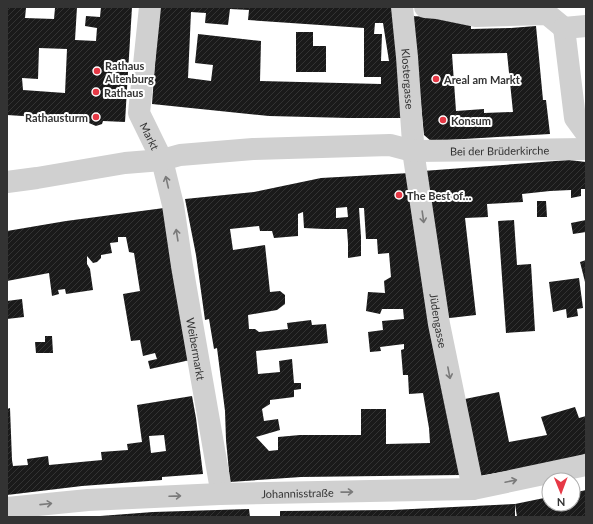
<svg xmlns="http://www.w3.org/2000/svg" width="593" height="524" viewBox="0 0 593 524" font-family="Lato,sans-serif">
<style>
.building{fill:url(#building-hatch);fill-rule:evenodd}
.lines{fill:none;stroke-linecap:round;stroke-linejoin:round}
.minor{stroke:#d0d0d0;stroke-width:22}
.oneway{stroke:#7a7a7a}
.poi-dot{fill:#e63946;stroke:#fff;stroke-width:1.5}
.labels{text-anchor:middle;dominant-baseline:central;stroke-width:4;stroke-linejoin:round;paint-order:stroke}
.poi-label{font-size:11px;font-weight:bold;fill:#333;stroke:#fff;text-anchor:start}
.street-label{font-size:11px;fill:#333;stroke:#fff}
</style>
<defs>
<pattern id="building-hatch" width="6" height="6" patternUnits="userSpaceOnUse"><rect width="6" height="6" fill="#1a1a1a"/><path d="M-1 1l2-2M0 6l6-6M5 7l2-2" fill="none" stroke="#333"/></pattern>
</defs>
<rect width="100%" height="100%" fill="#fff"/>
<!-- building -->
<path class="building" d="M7 7H20L19 8H26L25 18 54 19 55 8 56 7H77L75 40 96 41 97 28 85 26 86 16 100 17 101 7H132L125 122 103 121 102 124 96 126 89 123 53 118 7 115ZM39 48 67 49 65 93 23 90 22 78 38 79Z
M159 7H393L405 118H348L269 116 152 104ZM230 9 249 10 248 20 364 28V77H381V84L260 81 261 41 198 34 195 63 213 65 211 81 188 78 191 12 206 13 205 23 228 25ZM375 23H383L389 61H381L382 34H374Z
M411 16 432 17 471 25V29L511 28 536 26 543 100H546L550 134 431 141 424 135 416 55ZM507 53 513 112 484 113V109L456 111 452 54Z
M296 32H313V46H326V72H296Z
M569 160 586 162V189H581V196L571 198V190L550 191 522 194 523 202 487 204 488 217 465 218 476 315 441 319 423 171Z
M410 173 461 475 301 477 230 482 226 440 225 411 217 348 214 349 209 319 205 320 196 255 185 199 254 192 321 178ZM347 207 348 217 336 218V208ZM359 208H364L366 239H377L378 254 389 253 391 277 384 281 385 293 368 292 366 311 380 314 382 309H403L404 319 382 321 383 330 368 332 370 352 381 351 380 347 404 344V349L401 350 403 375H408L409 394 423 393 429 428 430 443 386 444V409H361V435H300L278 437V450L269 451 256 437 280 430 278 419 264 421 262 409 270 404V400L294 397V390L301 389V383H294L292 359 279 361 280 372 258 374 256 351 328 343 326 324 312 325 311 320 287 323 288 329 259 332 255 329H249L248 315 277 310 285 304V295L280 291 270 292 265 245 233 250 230 229 259 226 260 231H272L274 238 298 236V214L303 212 304 228 324 229H347L348 243V258L361 256V237Z
M537 201H546L547 217H537Z
M164 208 190 360 150 369 148 361 157 359 155 353 143 356 140 340 131 341 123 294 140 291 134 253 129 252 126 237H118V242L110 243 112 253 101 255V258L97 262 93 263 87 256V264L90 269 93 290 66 294 65 289 58 290 59 294 52 296 49 273 7 281V231L66 221Z
M514 220 517 265 531 264 535 331 506 333 498 221Z
M586 220V232L573 234 571 223Z
M586 260V282H585L580 262Z
M579 278 583 308 577 309 578 316 567 318 566 309 553 312 549 282Z
M22 299 24 317 7 319V301Z
M45 336H52L53 353H36L35 342H45Z
M499 392 509 442 547 435 541 417 575 407 579 418 586 416V454L552 463 479 476 465 399Z
M192 396 196 418 203 474 162 477V480L82 486 7 495V409L10 408 12 460 13 466 28 465 27 459 48 456 49 465 102 460 101 452 128 450 127 444 142 442 137 405ZM164 435 166 451 151 453 149 436Z
M586 490V517H517L515 504 549 497V504H573V493Z
M515 504V517H280V511L392 510Z
M249 509 250 517H100V516L153 512Z"/>
<g class="lines">
<!-- minor -->
<g class="minor">
<path id="s1" d="M150 7 139 113 162 160 173 205 182 266 220 484V494"/>
<path id="s2" d="M402 7 407 57 414 157 439 324 473 489"/>
<path d="M425 7 437 8 476 16 547 14 564 28"/>
<path d="M564 28 575 118 586 133"/>
<path d="M564 28 586 26"/>
<path id="s3" d="M7 182 37 178 125 163 162 160 180 155 253 149 390 145 413 151 586 149"/>
<path id="s4" d="M7 508 88 500 220 494 473 489 586 465"/>
</g>
</g>
<!-- one-way arrows -->
<defs><path id="oneway-shaft" d="M-6 0H5M1.5-3L5.5 0L1.5 3" fill="none" stroke-width="1.6" stroke-linecap="round" stroke-linejoin="round"/></defs>
<g class="oneway">
<use href="#oneway-shaft" transform="translate(167 182) rotate(-103)"/>
<use href="#oneway-shaft" transform="translate(423 217) rotate(82)"/>
<use href="#oneway-shaft" transform="translate(177 235) rotate(-99)"/>
<use href="#oneway-shaft" transform="translate(449 373) rotate(79)"/>
<use href="#oneway-shaft" transform="translate(511 481) rotate(-12)"/>
<use href="#oneway-shaft" transform="translate(347 492) rotate(-1)"/>
<use href="#oneway-shaft" transform="translate(175 496) rotate(-2)"/>
<use href="#oneway-shaft" transform="translate(46 504) rotate(-6)"/>
</g>
<!-- markers -->
<g class="poi-dot">
<circle cx="97" cy="71" r="4"/>
<circle cx="436" cy="79" r="4"/>
<circle cx="96" cy="92" r="4"/>
<circle cx="96" cy="117" r="4"/>
<circle cx="443" cy="120" r="4"/>
<circle cx="399" cy="195" r="4"/>
</g>
<g class="labels">
<!-- poi labels -->
<g class="poi-label">
<text x="105" y="65">Rathaus<tspan x="105" dy="13">Altenburg</tspan></text>
<text x="444" y="79">Areal am Markt</text>
<text x="104" y="92">Rathaus</text>
<text x="88" y="117" text-anchor="end">Rathausturm</text>
<text x="451" y="120">Konsum</text>
<text x="407" y="195">The Best of…</text>
</g>
<!-- street labels -->
<g class="street-label">
<text stroke="none"><textPath href="#s2" startOffset="72">Klostergasse</textPath></text>
<text stroke="none"><textPath href="#s1" startOffset="132">Markt</textPath></text>
<text stroke="none"><textPath href="#s3" startOffset="496">Bei der Brüderkirche</textPath></text>
<text stroke="none"><textPath href="#s2" startOffset="316">Jüdengasse</textPath></text>
<text stroke="none"><textPath href="#s1" startOffset="351">Weibermarkt</textPath></text>
<text stroke="none"><textPath href="#s4" startOffset="291">Johannisstraße</textPath></text>
</g>
</g>
<!-- border -->
<rect width="593" height="524" fill="none" stroke="#333333" stroke-width="16"/>
<!-- north arrow -->
<g transform="translate(561 492) rotate(179)"><circle r="19" fill="#ffffff" stroke="#adadad"/>
<path d="M0-3L7 15L0 10L-7 15Z" fill="#e63946"/>
<text y="-6" font-size="11" font-weight="bold" text-anchor="middle" fill="#333333">N</text>
</g>
</svg>
